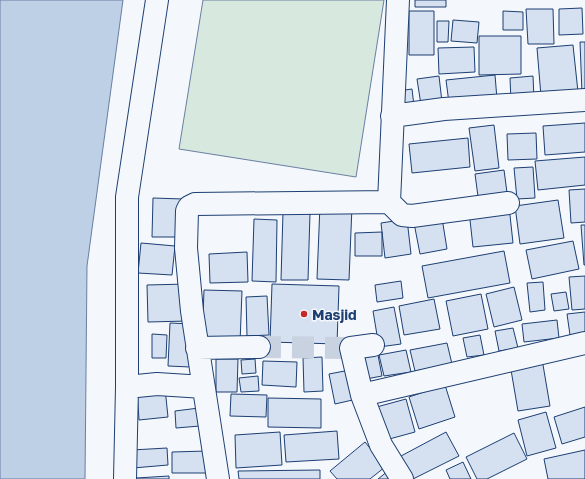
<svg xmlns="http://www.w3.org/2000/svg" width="585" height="479" viewBox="0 0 585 479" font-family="'Golos Text',sans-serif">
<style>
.green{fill:#d7e8df;stroke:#687fa3}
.water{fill:#bed0e5;stroke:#687fa3}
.building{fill:#d5e0f0;stroke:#1d3f73}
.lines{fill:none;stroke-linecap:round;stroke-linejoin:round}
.street-tunnel{stroke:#c9d2e0;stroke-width:22;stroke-dasharray:22 11;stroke-linecap:butt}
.street-casing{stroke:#1d3f73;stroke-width:24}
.street{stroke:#f4f7fb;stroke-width:22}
.poi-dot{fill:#c62828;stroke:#f4f7fb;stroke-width:1.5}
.labels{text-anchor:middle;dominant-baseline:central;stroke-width:3;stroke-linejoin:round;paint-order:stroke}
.poi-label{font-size:14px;font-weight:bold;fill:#1d3f73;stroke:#f4f7fb;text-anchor:start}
</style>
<rect width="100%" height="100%" fill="#f4f7fb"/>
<!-- green -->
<path class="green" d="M203 0H384L356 177 179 149Z"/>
<!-- water -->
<path class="water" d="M0 0H123L87 266 85 479H0Z"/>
<!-- building -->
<path class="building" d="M415 0H446V7H415Z
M582 8 583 34 559 35V9Z
M526 9H553L554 44H528Z
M409 11H434V55H409Z
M503 11 523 12V30H503Z
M453 20 479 22 477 43 451 41Z
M437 21H449L448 42H437Z
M479 36H521V74L479 75Z
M580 42H585V93H582Z
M573 45 578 92 541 96 537 48Z
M474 47 475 72 439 74 438 48Z
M495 75 497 99 449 103 446 80Z
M439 76 442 102 421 105 417 79Z
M533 76 534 99 511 101 510 78Z
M412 89 414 106 400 108 398 91Z
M585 123V152L545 155 543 126Z
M494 125 499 168 475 171 469 128Z
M536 133 537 159 508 160 507 134Z
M468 138 470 167 412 173 409 144Z
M585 157V185L538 190 535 161Z
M533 167 535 198 517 199 514 168Z
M504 170 508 200 479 204 475 174Z
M585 189V222L571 223 569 190Z
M153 198 183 199 181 237H152Z
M558 200 564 238 520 244 515 206Z
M320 205 352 206 349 280 317 279Z
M509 206 513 243 473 247 469 211Z
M283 212 310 213 308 280H281Z
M442 218 447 249 420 254 414 223Z
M254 219 277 220 276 282 252 281Z
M407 219 411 254 385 258 381 223Z
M581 225H585V265H584Z
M382 232V256H355V233Z
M573 241 579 269 532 279 526 250Z
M141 243 175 246 172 275 138 273Z
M504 251 510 283 428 298 422 266Z
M247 252 248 282 210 283 209 254Z
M585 276V309L572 310 569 277Z
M401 281 403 298 377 302 375 285Z
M543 282 545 310 530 312 527 283Z
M187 284 188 321 148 322 147 285Z
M272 284 339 286 337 344 270 342Z
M514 287 522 320 494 327 486 294Z
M204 290 242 291 240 343 202 342Z
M566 292 569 309 554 311 551 294Z
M481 294 488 329 453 336 446 301Z
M267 296 269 335 247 336 246 297Z
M434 299 440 329 404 335 399 306Z
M394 307 401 344 379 347 373 311Z
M585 312V333L570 335 567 314Z
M557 320 559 338 524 342 522 324Z
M170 323 192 324 190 367 168 366Z
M513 328 518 348 499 351 495 331Z
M152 334 167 335 166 358H152Z
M480 335 484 355 467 357 463 338Z
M447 343 452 364 415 371 410 350Z
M406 350 411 372 384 376 379 355Z
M378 355 382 376 361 380 356 359Z
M322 357 323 391 304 392 303 358Z
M216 359H238L237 392H216Z
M255 359 256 373 242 374 241 360Z
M542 359 550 406 518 411 510 364Z
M263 361 297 362 296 387 262 385Z
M350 370 357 399 335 404 329 374Z
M258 376 259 391 241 392 239 378Z
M445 385 455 417 419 429 409 397Z
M165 388 168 417 139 420 137 390Z
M231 394 267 395 266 417 230 416Z
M268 398 321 399V428L268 427Z
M406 399 415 432 382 441 373 408Z
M585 407V437L562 444 554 417Z
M199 408 200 426 176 428 175 411Z
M546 412 556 448 527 456 518 420Z
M337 431 339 459 286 462 284 435Z
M280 432 282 465 236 468 235 435Z
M446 432 459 456 413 479 401 456Z
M514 433 527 459 487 479H477L466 457Z
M365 442 385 467 370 479H337L330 471Z
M167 448 168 465 133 468 132 450Z
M585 450V479H548L544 459Z
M207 451 208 473H172V452Z
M463 462 471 479H450L446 470Z
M320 470V479H239L238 471Z
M388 471 395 479H378Z
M169 476V479H136V478Z"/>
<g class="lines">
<!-- street-tunnel -->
<path class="street-tunnel" d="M259 347 351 348"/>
<defs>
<path id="street" d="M398 0 389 202 402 215 412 216 508 203
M392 116 444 109 585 100
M373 345 351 348 362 395 381 445 402 479
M197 348 259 347
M127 387V197L157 0
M362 395 585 343
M125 479 127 387 157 384 204 387
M218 479 192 311 186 248 187 211 189 207 195 204 389 202"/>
</defs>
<!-- street casing -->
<use href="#street" class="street-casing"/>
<!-- street -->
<use href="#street" class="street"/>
</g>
<!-- markers -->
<circle class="poi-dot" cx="304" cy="314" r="4"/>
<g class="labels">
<!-- poi labels -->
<g class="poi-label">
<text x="312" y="314">Masjid</text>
</g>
</g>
</svg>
